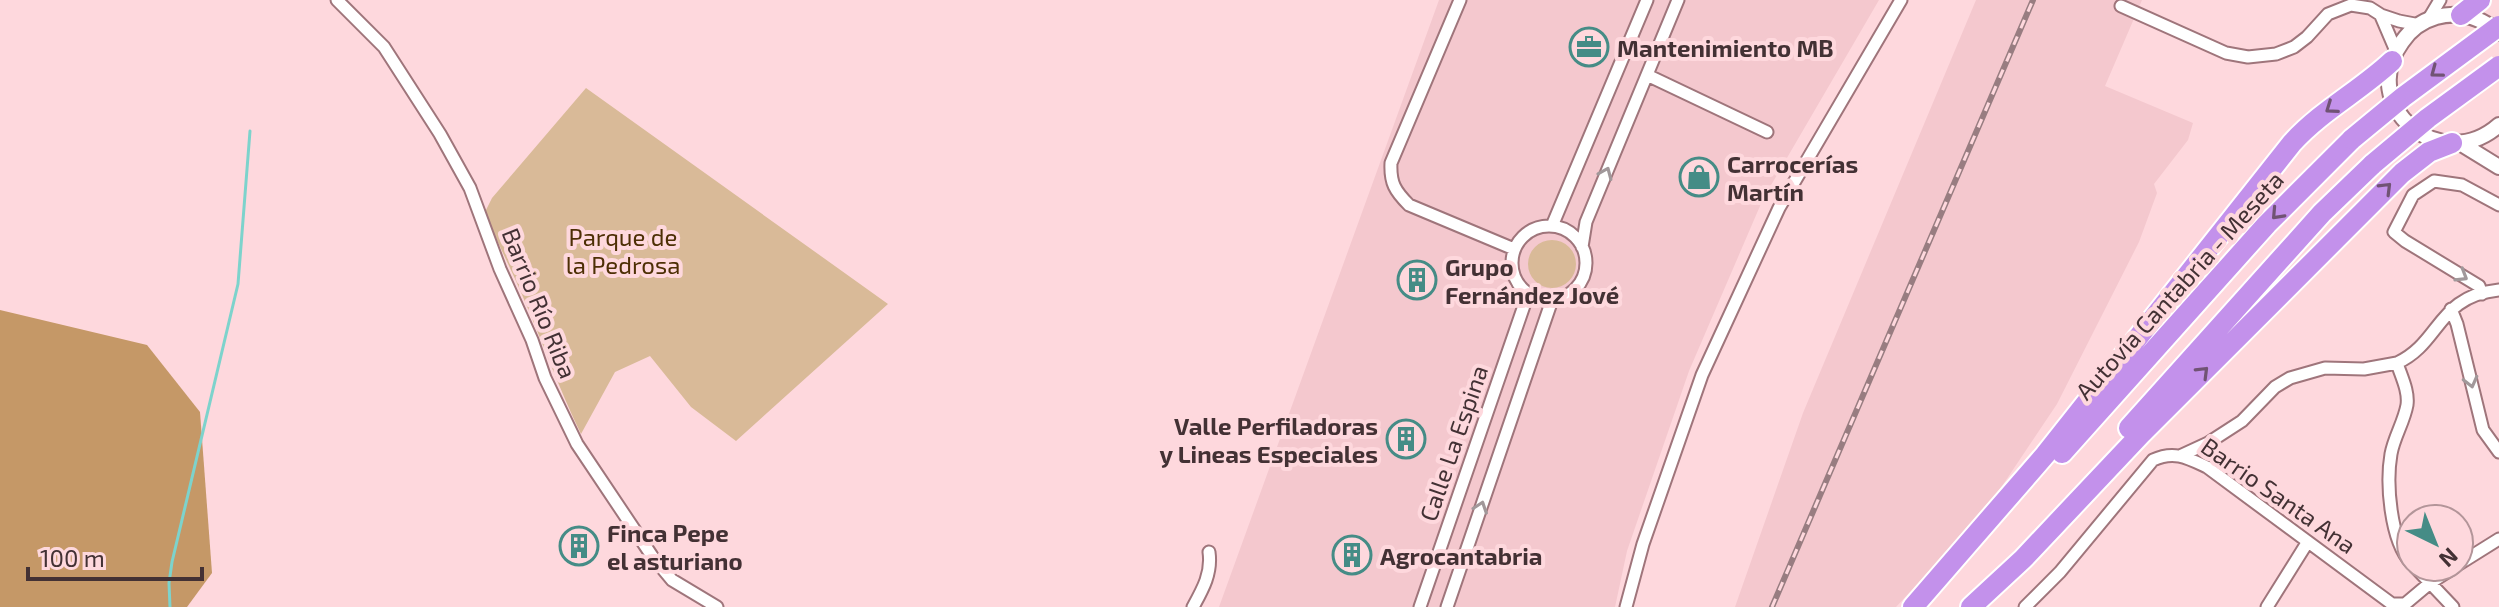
<svg xmlns="http://www.w3.org/2000/svg" width="2499" height="607" viewBox="0 0 2499 607" font-family="'Exo 2',sans-serif">
<style>
.built{fill:#f4c8ce}
.green{fill:#d9ba98}
.forest{fill:#c59867}
.lines{fill:none;stroke-linecap:round;stroke-linejoin:round}
.stream{stroke:#7dd3cc;stroke-width:3}
.minor-casing{stroke:#9f757b;stroke-width:15}
.tertiary-casing{stroke:#9f757b;stroke-width:18}
.motorway-casing{stroke:#fff;stroke-width:24}
.minor{stroke:#fff;stroke-width:11}
.tertiary{stroke:#fff;stroke-width:14}
.motorway{stroke:#c391eb;stroke-width:20}
.rail-casing{stroke:#987d81;stroke-width:6}
.rail{stroke:#fed8dd;stroke-width:3;stroke-dasharray:9;stroke-linecap:butt}
.motorway-bridge-casing{stroke:#fff;stroke-width:24;stroke-linecap:butt}
.motorway-bridge{stroke:#c391eb;stroke-width:20}
.oneway{stroke:#705374}
.oneway2{stroke:#a1989a}
.labels{text-anchor:middle;dominant-baseline:central;stroke-width:8;stroke-linejoin:round;paint-order:stroke}
.poi-label{font-size:24px;font-weight:bold;fill:#433134;stroke:#fed8dd;text-anchor:start}
.park-label{font-size:24px;fill:#4d2f05;stroke:#fed8dd}
.street-label{font-size:24px;fill:#433134;stroke:#fed8dd}
</style>
<rect width="100%" height="100%" fill="#fed8dd"/>
<!-- built -->
<path class="built" d="M1439 0H1879L1763 199 1689 371 1627 551 1615 607H1219Z
M1976 0H2142L2105 86 2193 123 2188 140 2154 184 2157 193 2139 242 2057 404 1986 510 1896 607H1735L1803 413Z"/>
<!-- green -->
<path class="green" d="M586 88 888 304 736 441 691 407 650 356 615 372 581 434C559 389 543 343 523 297 511 268 496 241 485 212L492 198Z
M1528 264a24 24 0 1 1 48 0a24 24 0 1 1-48 0Z"/>
<!-- forest -->
<path class="forest" d="M0 310 147 345 200 412 212 573 187 607H0Z"/>
<g class="lines">
<!-- stream -->
<path class="stream" d="M170 607 169 583 172 562 238 284 250 131"/>
<defs>
<path id="minor" d="M337 0 384 47 440 134 470 188 500 269 532 340 545 378 577 444 652 556 672 580 717 607
M1460 0 1391 163C1390 183 1395 191 1409 205L1514 249
M2121 6 2226 53 2248 57 2276 54 2294 47 2307 37 2328 14 2351 5 2370 8 2381 15 2399 21 2420 25
M2381 16 2396 51
M2428 20 2440 0
M1647 75 1767 132
M1552 226 1647 0
M1512 263a37 37 0 1 1 74 0a37 37 0 1 1-74 0Z
M1582 247 1586 222 1678 0
M2482 294 2479 286 2405 241 2394 232 2413 195 2434 181 2462 185 2499 205
M2451 309 2457 324 2483 430 2499 452
M2182 455 2208 443 2242 421 2275 387 2290 378 2325 368 2364 369 2397 363
M2411 563C2390 540 2386 483 2391 454 2394 437 2404 422 2407 405 2409 391 2401 376 2397 363 2441 343 2437 296 2499 290
M2459 564 2499 539
M2415 567 2453 607
M1193 607C1203 589 1212 573 1209 552
M1420 607 1528 294
M1447 607 1552 300
M1626 607 1643 544 1702 375 1779 208 1901 0
M2025 607 2060 572 2153 460C2174 450 2188 458 2207 467L2392 604H2405L2430 583 2455 567
M2267 607 2307 543"/>
<path id="tertiary" d="M2499 33C2481 17 2459 11 2436 17 2422 21 2410 30 2402 42 2356 105 2440 177 2499 125
M2460 143 2499 167"/>
<path id="motorway" d="M2461 15 2480 0
M2129 428 2322 213 2373 164
M2062 453 2267 224 2352 139
M1913 607 2045 455 2292 143C2322 110 2360 91 2392 61
M1971 607 2023 559 2141 434 2402 173 2429 152 2452 143"/>
</defs>
<!-- minor casing -->
<use href="#minor" class="minor-casing"/>
<!-- tertiary casing -->
<use href="#tertiary" class="tertiary-casing"/>
<!-- motorway casing -->
<use href="#motorway" class="motorway-casing"/>
<!-- minor -->
<use href="#minor" class="minor"/>
<!-- tertiary -->
<use href="#tertiary" class="tertiary"/>
<!-- motorway -->
<use href="#motorway" class="motorway"/>
<defs>
<path id="rail" d="M1772 607 2033 0"/>
</defs>
<!-- rail casing -->
<use href="#rail" class="rail-casing"/>
<!-- rail -->
<use href="#rail" class="rail"/>
<defs>
<path id="motorway-bridge" d="M2352 139 2403 97 2499 26
M2373 164 2428 118 2499 66"/>
</defs>
<!-- motorway-bridge casing -->
<use href="#motorway-bridge" class="motorway-bridge-casing"/>
<!-- motorway-bridge -->
<use href="#motorway-bridge" class="motorway-bridge"/>
</g>
<!-- one-way arrows -->
<defs><path id="oneway-chevron" d="M-2-3.5L2.5 0L-2 3.5" fill="none" stroke-width="1.6" stroke-linecap="round" stroke-linejoin="round" transform="scale(2)"/></defs>
<g class="oneway">
<use href="#oneway-chevron" transform="translate(2436 72) rotate(143)"/>
<use href="#oneway-chevron" transform="translate(2331 108) rotate(145)"/>
<use href="#oneway-chevron" transform="translate(2386 188) rotate(-45)"/>
<use href="#oneway-chevron" transform="translate(2277 214) rotate(133)"/>
<use href="#oneway-chevron" transform="translate(2203 372) rotate(-45)"/>
</g>
<g class="oneway2">
<use href="#oneway-chevron" transform="translate(1606 173) rotate(-67)"/>
<use href="#oneway-chevron" transform="translate(2462 276) rotate(31)"/>
<use href="#oneway-chevron" transform="translate(2471 382) rotate(76)"/>
<use href="#oneway-chevron" transform="translate(1481 507) rotate(-71)"/>
</g>
<!-- icons -->
<defs>
<symbol id="office-ring" viewBox="-11 -11 22 22"><circle r="9.5" fill="#fed8dd" stroke="#458c86" stroke-width="1.5"/><path d="M-6-3h4V-5.5h4V-3h4V5H-6ZM-1-4.5V-3h2v-1.5ZM-6 0V1H6V0Z" fill="#458c86"/></symbol>
<symbol id="shop-ring" viewBox="-11 -11 22 22"><circle r="9.5" fill="#fed8dd" stroke="#458c86" stroke-width="1.5"/><path d="M-5-2.5h2.3a2.7 3.5 0 0 1 5.4 0H5L5.5 6h-11ZM-1.5-2.5h3a1.5 2.3 0 0 0-3 0Z" fill="#458c86"/></symbol>
<symbol id="building-ring" viewBox="-11 -11 22 22"><circle r="9.5" fill="#fed8dd" stroke="#458c86" stroke-width="1.5"/><path d="M-4-6H4V6H1V3H-1V6H-4ZM-2.5-4.3h1.7v1.8h-1.7ZM.8-4.3h1.7v1.8H.8ZM-2.5-1h1.7V.8h-1.7ZM.8-1h1.7V.8H.8Z" fill="#458c86"/></symbol>
</defs>
<g fill-rule="evenodd">
<use href="#office-ring" x="1567" y="25" width="44" height="44"/>
<use href="#shop-ring" x="1677" y="155" width="44" height="44"/>
<use href="#building-ring" x="1395" y="258" width="44" height="44"/>
<use href="#building-ring" x="1384" y="417" width="44" height="44"/>
<use href="#building-ring" x="557" y="524" width="44" height="44"/>
<use href="#building-ring" x="1330" y="533" width="44" height="44"/>
</g>
<g class="labels">
<!-- poi labels -->
<g class="poi-label">
<text x="1617" y="47">Mantenimiento MB</text>
<text x="1727" y="163">Carrocerías<tspan x="1727" dy="28">Martín</tspan></text>
<text x="1445" y="266">Grupo<tspan x="1445" dy="28">Fernández Jové</tspan></text>
<text x="1378" y="425" text-anchor="end">Valle Perfiladoras<tspan x="1378" dy="28">y Lineas Especiales</tspan></text>
<text x="607" y="532">Finca Pepe<tspan x="607" dy="28">el asturiano</tspan></text>
<text x="1380" y="555">Agrocantabria</text>
</g>
<!-- park labels -->
<g class="park-label">
<text x="623" y="236">Parque de<tspan x="623" dy="28">la Pedrosa</tspan></text>
</g>
<!-- street labels -->
<g class="street-label">
<text transform="translate(2179 285) rotate(-48)">Autovía Cantabria - Meseta</text>
<text transform="translate(540 303) rotate(68)">Barrio Río Riba</text>
<text transform="translate(1453 443) rotate(-71)">Calle La Espina</text>
<text transform="translate(2279 495) rotate(35)">Barrio Santa Ana</text>
</g>
</g>
<!-- north arrow -->
<g transform="translate(2435 543) rotate(137)"><circle r="38" fill="#fed8dd" stroke="#b39599" stroke-width="2"/>
<path d="M0-6L14 30L0 20L-14 30Z" fill="#458c86"/>
<text y="-12" font-size="22" font-weight="bold" text-anchor="middle" fill="#433134">N</text>
</g>
<!-- scale -->
<path d="M28 567v12h174v-12" fill="none" stroke="#433134" stroke-width="4"/>
<text x="40" y="567" font-size="24" fill="#433134" stroke="#fed8dd" stroke-width="6" paint-order="stroke">100 m</text>
</svg>
